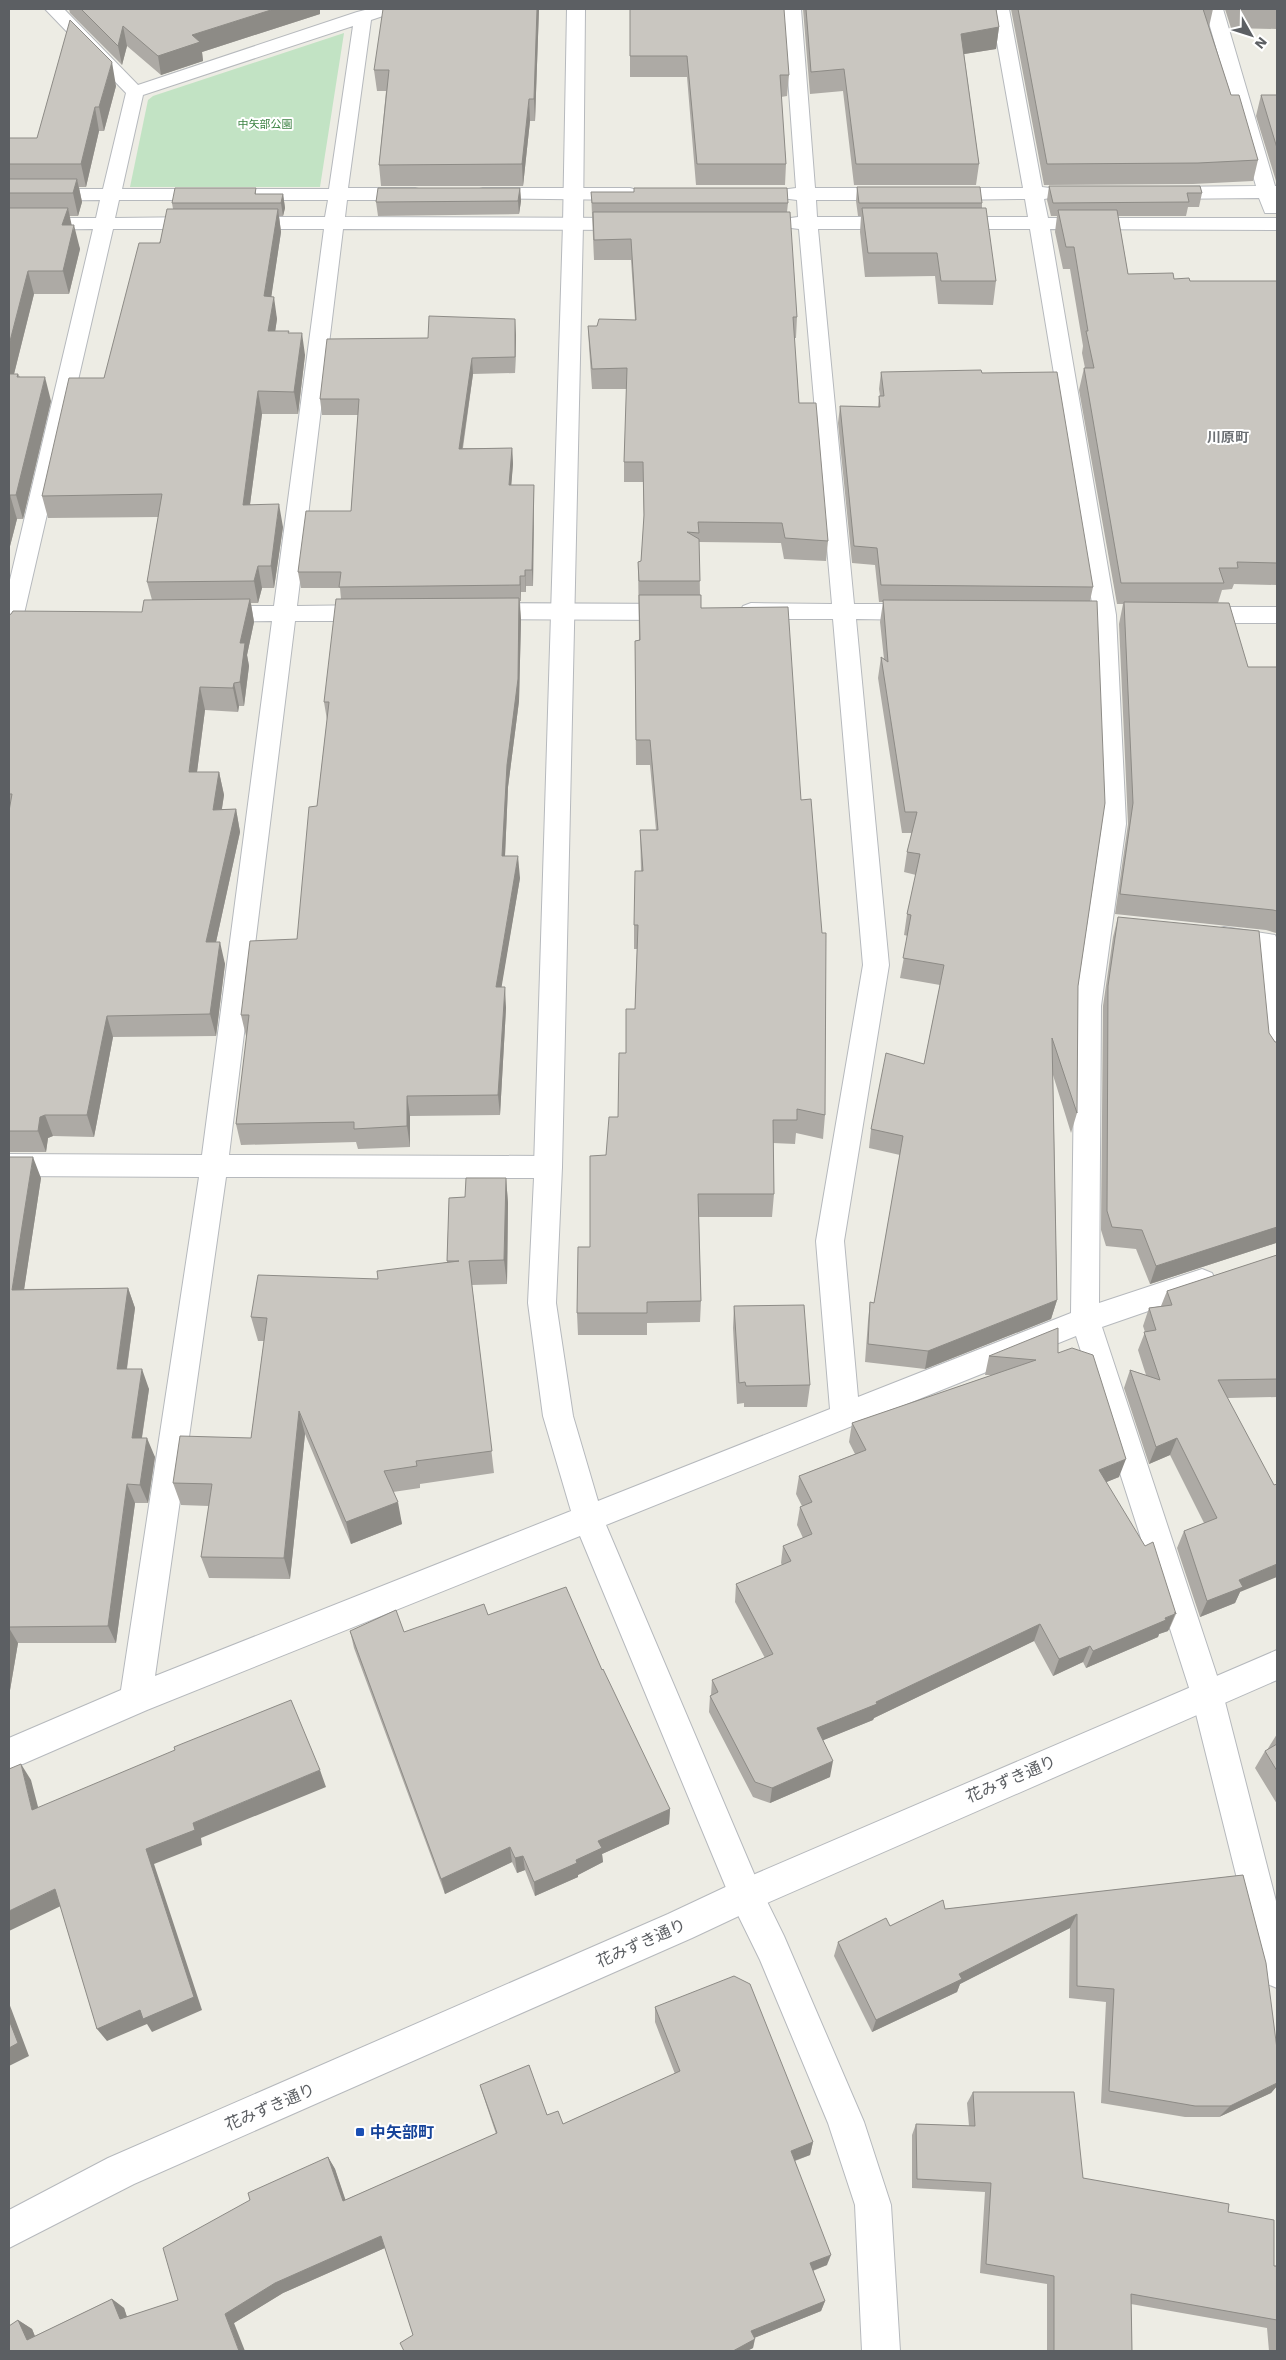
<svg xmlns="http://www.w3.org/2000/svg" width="1286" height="2360" viewBox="0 0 1286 2360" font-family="'Work Sans','Noto Sans JP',sans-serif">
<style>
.green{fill:#c2e3c4}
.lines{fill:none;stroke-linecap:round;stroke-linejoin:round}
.minor-casing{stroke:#b6b9bd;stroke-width:2}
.tertiary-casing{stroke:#b6b9bd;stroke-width:2}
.minor{fill:#fff;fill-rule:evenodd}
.tertiary{fill:#fff;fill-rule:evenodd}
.wall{fill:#adaaa5}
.shaded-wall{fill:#8d8b86}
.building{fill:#c9c6c0;stroke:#8d8b86}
.transit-dot{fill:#1a4fb4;stroke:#fff;stroke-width:2}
.labels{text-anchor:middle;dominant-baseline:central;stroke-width:4;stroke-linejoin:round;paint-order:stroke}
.far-park-label{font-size:11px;fill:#3c8343;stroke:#fff}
.far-quarter-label{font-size:14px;font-weight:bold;fill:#6d7175;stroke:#fff}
.near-street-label{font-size:16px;fill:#5c5f63;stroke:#fff}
.near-transit-label{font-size:16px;font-weight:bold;fill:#164399;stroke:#fff;text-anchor:start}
</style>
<rect width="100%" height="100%" fill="#edece4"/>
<!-- green -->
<path class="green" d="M344 33 320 187H130L148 100 153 96Z"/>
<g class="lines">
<defs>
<path id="minor" d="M45 9H64L138 85 357 12 369 9H395L392 13 371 20 348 188H415L422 190 425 194 422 198 415 200H347L345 217 630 218 637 220 640 224 637 228 630 230 343 229 297 606 371 605 379 608 382 613 379 618 371 621H295L229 1155 548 1156 558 1159 562 1167 556 1303 573 1416 598 1501 830 1409 816 1241 863 965 833 619H751L743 616 740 611 743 606 751 603 832 604 799 229 783 227 780 223 783 219 798 217 797 200 781 198 778 194 781 190 796 188 783 9H801L815 188H895L902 190 905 194 902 198 895 200H816L817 217H897L904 219 907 223 904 227 897 229H818L854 604H918L926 607 929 612 926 617 918 620 856 619 889 965 844 1241 858 1397 1071 1313 1075 1006 1102 824 1094 615 1030 229H950L943 227 940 223 943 219 950 217H1028L1025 199 943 200 936 198 933 194 936 190 943 188H1023L991 9H1009L1042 187 1057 189 1060 193 1057 197 1044 199 1048 218H1277V230L1050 229 1116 615 1126 824 1101 1006 1099 1303 1202 1269 1212 1273 1216 1281 1212 1289 1102 1327 1223 1694 1277 1905V1988L1265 1983 1260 1971 1191 1694 1076 1336 606 1525 758 1883 784 1936 864 2122 891 2205 900 2351H862L855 2205 828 2123 760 1960 734 1907 580 1536 147 1710 9 1770V1738L121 1690 199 1177 9 1176V1154L202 1155 272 621 216 622 208 619 205 614 208 609 216 606H274L324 229H243L236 227 233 223 236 219 243 217H325L328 200H119L115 218 202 217 209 219 212 223 209 227 202 229H113L20 631 17 636 9 639V584L93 229 9 230V218H96L100 200 9 201V189H103L126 93ZM353 26 329 189H122L143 95ZM226 1177 534 1178 528 1303 543 1416 571 1511 155 1676Z
M1205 9H1223L1275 186H1277V213H1265L1259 198 1163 199 1156 197 1153 193 1156 189 1163 187 1256 186Z
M483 188H630L637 190 640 194 637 198 630 200 476 198 473 194 476 190Z
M484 603 676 604 684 607 687 612 684 617 676 620 484 619 476 616 473 611 476 606Z
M1196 607H1277V623H1196L1188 620 1185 615 1188 610Z
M1224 927 1275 935 1277 939V1063L1268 1060 1264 1053 1254 950 1215 944 1211 937 1215 930Z"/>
<path id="tertiary" d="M567 9H585L583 224 562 1167 558 1175 548 1178 538 1175 534 1167 563 224Z
M1277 1650V1680L758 1907 692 1938 134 2184 9 2248V2210L108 2158 668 1914 734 1883Z"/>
</defs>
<!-- minor casing -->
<use href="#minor" class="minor-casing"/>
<!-- tertiary casing -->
<use href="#tertiary" class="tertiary-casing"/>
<!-- minor -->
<use href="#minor" class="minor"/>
<!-- tertiary -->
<use href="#tertiary" class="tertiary"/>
</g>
<!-- wall -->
<path class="wall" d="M69 9H320V14L202 52 203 61 161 75 127 46 122 65 70 13Z
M539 9 535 121H530L523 186H381L379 165 386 91H377L374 70Z
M630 9 789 75 787 96 781 97 786 164 785 185H696L687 77H630Z
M802 9H996L999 27 996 49 964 54 979 164 976 185H854L843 91 810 94 803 9Z
M1011 9H1213L1209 27 1231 95 1258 160 1253 181 1193 184 1044 185Z
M1225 9H1277V29L1231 28Z
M116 86 104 131H99L86 187H79L82 202 78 216H69L71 225 80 249 69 294H34L14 374H18L20 377 51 401 23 519H17L9 550V138H37Z
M1261 95H1277V181H1276L1256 116Z
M1049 186 1202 193 1199 207H1188L1186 216H1118L1128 274 1190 281H1277V585L1234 584 1232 589 1222 590 1218 603 1248 667H1277V936L1276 933 1266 930 1115 914 1128 824 1119 624 1123 604H1117L1079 390 1084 368H1085L1082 353 1083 346 1070 269H1063L1055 232 1057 216H1051L1047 200Z
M857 187 982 203V208L996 281 993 305 938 304 935 276 865 277 860 232 861 216H858L856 201Z
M256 188V194H283L285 208 283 216H279L281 232 271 297 277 319 275 331 289 333 305 355 298 414H262L250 504 283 527 274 588H262L258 603H251L254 622 247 655 249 666 244 706H239L238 712 205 710 197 772H219L224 795 222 809H236L240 832 216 942 225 964 216 1036 113 1037 94 1137 53 1136 48 1138 46 1152H9V615L142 612 152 600 147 582 158 517 48 518 42 496 104 378 173 209 172 203Z
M520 188 521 201 519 214 378 216 376 202Z
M591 192 788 203 787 212 797 317 796 338H794L799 403 828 541 826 561 784 559 781 543 699 542 700 595 701 608 801 800 825 1115 823 1139 796 1133 795 1144 773 1143 774 1194 772 1217H699L701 1301 700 1322 647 1323V1335H578L577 1313 590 1247 606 1155 618 1117 626 1053 635 1009 637 949H634V925L641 871 640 830H656L650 765H636L635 641 639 640 638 562 641 561 644 521 643 482H624V462L627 389H592L589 347 588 326H597L635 320 631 260H594Z
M516 335 515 373 473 374 463 448H512L513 464 511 485H534V500L533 586H526V592H521V601H520L521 620 519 701 508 787 505 856 520 878 501 987 506 1008 500 1115 410 1116V1147L358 1149 356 1142 241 1145 236 1124 247 1036H246L241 1015 297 939 317 806 327 720 324 702 341 599 340 588H301L298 572 351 511 358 415H322L320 399 428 338Z
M881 372 982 373 1093 587 1090 601 1078 986 1077 1113 1071 1133 1053 1075 1057 1300 1051 1319 925 1369 865 1362 868 1321 870 1302 874 1303 900 1155 869 1148 871 1129 924 1064 940 985 900 978 908 936 904 935 907 914 916 875 904 872 907 852 912 833H902L878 678 881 657 884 659 880 622 883 602H879L875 565 852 563 838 423 840 406 878 407 879 396H880L879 389Z
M1118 917 1269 1033 1275 1042H1277V1244L1276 1243 1150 1284 1136 1249 1106 1246 1101 1230 1103 1006 1113 937Z
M9 1157 41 1178 24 1289 128 1288 135 1308 127 1369 149 1389 142 1438 155 1457 148 1503H135L116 1643H18L9 1696Z
M506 1178 508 1203 507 1284 472 1285 494 1473 420 1484V1488L393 1492 402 1524 351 1544 305 1434 290 1579 209 1578 201 1557 209 1506 181 1505 173 1483 251 1438 264 1341H258L251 1317 378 1279 447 1262 449 1198 465 1197Z
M1277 1255V1397L1228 1398 1240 1592 1235 1603 1200 1617 1177 1548 1184 1531 1204 1523 1170 1455 1149 1464 1124 1388 1130 1370 1146 1375 1138 1350 1145 1332 1143 1326 1149 1308 1161 1306 1167 1291Z
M734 1306 810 1385 807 1407H744V1403L737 1404 733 1328Z
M1058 1353 1119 1477 1106 1482 1176 1614 1169 1630H1168V1631L1159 1634 1158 1637 1086 1668 1083 1662 1053 1676 1034 1641 874 1718 873 1720 823 1740 830 1777 770 1803 753 1797 709 1712 710 1696 711 1695 712 1680 765 1658 735 1602 736 1584 782 1565 781 1563 783 1546 803 1538 797 1525 800 1507 802 1506 796 1494 799 1476 855 1454 849 1442 852 1423 992 1375H985L989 1356Z
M488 1615 670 1809 669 1824 602 1854 603 1862 578 1875V1877L535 1896 525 1870 517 1873 512 1862 445 1894 354 1648 350 1631 404 1632Z
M1277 1734V1804L1255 1768 1265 1751 1267 1750Z
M1243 1875 1277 2049V2086L1271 2093 1219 2117H1185L1101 2103 1106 2002 1069 1998 1070 1928 960 1984 957 1992 872 2032 834 1956 838 1942 945 1909Z
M655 2007 813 2142 810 2155 795 2161 827 2265 813 2271 825 2301 821 2311 754 2338 753 2348 747 2351H404L413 2335 385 2248 283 2293 234 2323 9 2351 18 2320 32 2329 35 2336 112 2299 124 2308 127 2317 178 2300 328 2157 335 2169 345 2200 496 2134 484 2098 480 2085 547 2115 563 2124 675 2074 655 2022Z
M973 2092 1083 2178 1228 2212 1274 2266H1277V2351H1269L1267 2328 1131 2304 1132 2351H1047V2284L980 2273 985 2192 912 2188V2135L916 2124 969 2126 967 2103Z"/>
<!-- shaded-wall -->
<path class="shaded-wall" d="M274 9H320V14L202 52 203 61 161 75 158 56 192 35Z
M537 9H539L535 121 534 99Z
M123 26 127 46 122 65 118 46Z
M999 27 996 49 958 55 961 34Z
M112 62 116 86 104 131 99 107Z
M529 99 530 121 523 186 522 164Z
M95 107 99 131 86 187 81 164Z
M77 179 82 202 78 216 73 193Z
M520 188 521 201 519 214 518 201Z
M283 194 285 208 283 216 281 203Z
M68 208 73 231 74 225 80 249 69 294 63 271 62 225Z
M278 209 281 232 268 319 264 296Z
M28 271 34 294 9 394V345Z
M274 297 277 319 272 353 268 331Z
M515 319 516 335 515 373Z
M302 333 305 355 298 414 294 392Z
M472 358 473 374 460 464 459 449Z
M45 377 51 401 23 519 16 495Z
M258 391 262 414 247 527 243 505Z
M512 448 513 464 510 501 509 485Z
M534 485V500L533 586 532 570Z
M10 495 17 519 9 550V500Z
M279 504 283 527 274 588 271 566Z
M258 566 262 588 258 603 254 581Z
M525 570 526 586V592L525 576Z
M520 576 521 592V601L520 585Z
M519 598 521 620 519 701 508 787 504 878 502 856 507 765Z
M250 599 254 622 247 655 249 666 244 706 240 682V643Z
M234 683 239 706 238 712 233 688Z
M200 687 205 710 194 795 189 772Z
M219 772 224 795 218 832 213 810Z
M236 809 240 832 211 965 206 942Z
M518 856 520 878 498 1008 496 987Z
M220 942 225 964 216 1036 210 1014Z
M505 987 506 1008 500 1115 498 1095Z
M107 1016 113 1037 94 1137 87 1115Z
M407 1096 410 1116V1147L407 1126Z
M45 1115 53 1136 48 1138 46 1152 38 1131 40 1117Z
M33 1157 41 1178 21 1310 12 1290Z
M506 1178 508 1203 507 1284 504 1260Z
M1277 1227V1241L1276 1243 1150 1284 1156 1266Z
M128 1288 135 1308 124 1388 117 1369Z
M1057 1300 1051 1319 925 1369 928 1351Z
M142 1369 149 1389 139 1456 132 1438Z
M299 1411 305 1434 290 1579 284 1558Z
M147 1438 155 1457 148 1503 140 1485Z
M1177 1438 1170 1455 1149 1464 1156 1447Z
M1126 1459 1119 1477 1092 1488 1099 1470Z
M127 1484 135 1503 116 1643 108 1626Z
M398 1502 402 1524 351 1544 346 1522Z
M1277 1564V1577L1240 1592 1235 1603 1200 1617 1207 1601 1239 1580Z
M1175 1614 1168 1631 1159 1634 1158 1637 1086 1668 1093 1651Z
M1040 1624 1034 1641 874 1718 873 1720 814 1744 817 1728 876 1702Z
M9 1628 18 1643 9 1696Z
M1090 1646 1083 1662 1053 1676 1059 1659Z
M833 1761 830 1777 770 1803 772 1788Z
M21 1764 31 1780 43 1826 32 1810Z
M320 1770 326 1787 201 1838 202 1845 154 1864 202 2010 152 2032 147 2024 107 2041 97 2029 146 1849 193 1823Z
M670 1809 669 1824 602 1854 603 1862 578 1875V1877L535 1896 534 1882 576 1860 598 1841Z
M510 1847 512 1862 445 1894 441 1879Z
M523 1856 525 1870 517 1873 515 1858Z
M55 1889 65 1904 9 1931V1911Z
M1077 1914 1070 1928 960 1984 957 1992 872 2032 876 2020 959 1974Z
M9 2003 29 2056 9 2066Z
M1277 2083V2086L1271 2093 1219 2117 1230 2106Z
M813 2142 810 2155 788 2163 791 2151Z
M328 2157 335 2169 350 2213 343 2201Z
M381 2236 387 2247 283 2293 234 2323 245 2351H239L225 2314 275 2283Z
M831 2255 827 2265 806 2273 810 2263Z
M112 2299 124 2308 131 2329 120 2319Z
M825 2301 821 2311 749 2340 751 2331Z
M18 2320 32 2329 40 2349 27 2340Z
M755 2339 753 2348 747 2351H733Z"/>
<!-- building -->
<path class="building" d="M81 9H274L192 35 200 42 158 56 123 26 118 46Z
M383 9H537L534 99H529L522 164 379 165 389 70H374Z
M630 9H784L789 75H780L786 164H697L687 56H630Z
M806 9H996L999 27 961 34 979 164H856L844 69 811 72Z
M1018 9H1203L1231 95H1239L1258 160 1198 163 1047 164Z
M70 20 112 62 99 107H95L81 164H9V138H37Z
M1261 95H1277V148Z
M9 179H77L73 193H9Z
M1049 186H1200L1202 193H1187L1189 202 1053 203Z
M857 187H980L982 203H859Z
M175 188H256L255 194H283L281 203H172Z
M378 188H520L518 201 376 202Z
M634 188H787L788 203H592L591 192H634Z
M9 208H68L62 225H74L63 271H28L9 345Z
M862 208H986L996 281H941L937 253H868Z
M167 209H278L264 296 274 297 268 331H289L288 333H302L294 392 258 391 243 505 279 504 271 566H258L254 581 147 582 162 494 42 496 69 378H104L139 243H160Z
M1058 210H1117L1128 274 1173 273 1174 279 1189 278 1190 281H1277V563L1237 562 1238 568H1219L1224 583H1121L1084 368H1094L1086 331H1088L1074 247H1066Z
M593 212H790L797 317H793L799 403H816L828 541 785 538 782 523 698 522 699 533 687 532 699 539 700 581H639L638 562 641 561 644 515 643 462H624L627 368 592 369 588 326H597L599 319 636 320 631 239 594 240Z
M429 316 515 319V357L472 358 459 449 512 448 509 485H534L532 570H525V576H520V585L339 587 341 572H298L306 511H351L359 399H320L327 339 428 338Z
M981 370 982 373 1057 372 1093 587 881 585 877 548 854 546 840 406 880 407 879 396H884L881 372Z
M9 374H18L17 377H45L16 495H10L9 500Z
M639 595H701V608L788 607 801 800 811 799 822 933H826L825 1115 797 1109V1120H773L774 1194H698L701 1301 647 1302V1313H577L578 1247H590V1156L606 1155 609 1117H618L619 1053H626V1009H635L638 925H634L635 871H643L640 830H658L650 740H636L635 641 640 640Z
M519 598 518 679 507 765 502 856H518L496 987H505L498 1095 407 1096V1126L354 1129V1122L236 1124 249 1015H241L250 941 297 939 309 807 317 806 329 702H324L336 599Z
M250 599 240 643H245L240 682 234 683 233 688 200 687 189 772H219L213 810 236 809 206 942H220L210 1014 107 1016 87 1115H45L40 1117 38 1131H9V811L12 794H9V615L11 614 13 611 142 612 144 600Z
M883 600 1097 601 1105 803 1078 986 1077 1113 1052 1038 1057 1300 928 1351 868 1344 870 1302 874 1303 903 1136 871 1129 886 1053 924 1064 944 965 903 958 911 915 907 914 920 854 907 852 917 812H905L881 657 888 662Z
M1124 602 1229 603 1248 667H1277V911L1273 910 1120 894 1133 803Z
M1118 917 1259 931 1269 1033 1275 1042H1277V1227L1156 1266 1142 1230 1112 1227 1107 1211 1108 986Z
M9 1157H33L12 1290 128 1288 117 1369H142L132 1438H147L140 1485 127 1484 108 1626 9 1627Z
M466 1178H506L504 1260 469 1261 492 1451 416 1461 417 1466 384 1471 398 1502 346 1522 299 1411 284 1558 201 1557 212 1484 173 1483 180 1436 251 1438 267 1318 251 1317 258 1275 378 1279 377 1271 459 1261H447L449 1198 465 1197Z
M1277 1255V1379L1218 1380 1274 1485 1277 1484V1564L1239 1580 1243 1587 1207 1601 1184 1531 1217 1518 1177 1438 1156 1447 1130 1370 1160 1380 1144 1332 1156 1330 1149 1308 1172 1305 1167 1291Z
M804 1305 810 1385 746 1386 745 1382 739 1383 734 1306Z
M1058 1328V1353L1072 1348 1093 1355 1126 1459 1099 1470 1145 1546 1153 1542 1176 1614 1175 1612V1614L1165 1618 1166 1620 1093 1651 1090 1646 1059 1659 1040 1624 876 1702 877 1704 817 1728 833 1761 772 1788 755 1782 710 1696 718 1692 712 1680 773 1654 736 1584 791 1561 783 1546 812 1534 800 1507 812 1502 799 1476 866 1450 852 1423 1036 1360 989 1356Z
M566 1587 602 1670 603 1669 670 1809 598 1841 602 1848 576 1860 577 1863 534 1882 523 1856 515 1858 510 1847 441 1879 350 1631 396 1610 404 1632 484 1604 488 1615Z
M291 1700 320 1770 193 1823 195 1830 146 1849 194 1997 143 2019 140 2010 97 2029 55 1889 9 1911V1769L21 1764 32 1810 175 1750 174 1747Z
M1277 1744V1771L1265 1751Z
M1243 1875 1266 1963 1277 2049V2083L1230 2106H1195L1109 2091 1114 1989 1077 1986V1914L959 1974 962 1979 876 2020 838 1942 886 1918 890 1926 943 1900 945 1909Z
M734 1976 750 1984 813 2142 791 2151 831 2255 810 2263 825 2301 751 2331 755 2339 733 2351H404L400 2343 413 2335 381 2236 275 2283 225 2314 239 2351H9V2326L18 2320 27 2340 112 2299 120 2319 178 2300 163 2248 250 2200 248 2193 328 2157 343 2201 497 2133 480 2085 529 2065 547 2115 558 2111 563 2124 680 2071 655 2007Z
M9 2020 18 2043 9 2048Z
M973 2092H1074L1083 2178 1229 2204 1228 2212 1274 2220V2266H1277V2320L1131 2294 1132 2351H1054V2276L986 2264 991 2183 917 2179 916 2124 975 2126Z"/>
<!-- markers -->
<rect class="transit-dot" x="355" y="2127" width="10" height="10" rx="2.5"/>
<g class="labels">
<!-- far-park labels -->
<g class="far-park-label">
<text x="265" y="124">中矢部公園</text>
</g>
<!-- far-quarter labels -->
<g class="far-quarter-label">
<text x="1228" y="437">川原町</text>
</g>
<!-- near-street labels -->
<g class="near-street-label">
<text transform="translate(1011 1779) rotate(-23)">花みずき通り</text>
<text transform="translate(641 1943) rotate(-24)">花みずき通り</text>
<text transform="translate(270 2107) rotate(-23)">花みずき通り</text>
</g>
<!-- near-transit labels -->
<g class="near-transit-label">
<text x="370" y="2132">中矢部町</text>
</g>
</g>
<!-- border -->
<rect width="1286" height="2360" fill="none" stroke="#5c5f63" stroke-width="20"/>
<!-- north arrow -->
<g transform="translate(1251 35) rotate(129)" stroke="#ffffff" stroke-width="4" paint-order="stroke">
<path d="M0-4L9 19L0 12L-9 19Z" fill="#5c5f63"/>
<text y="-8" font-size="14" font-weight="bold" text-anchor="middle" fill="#5c5f63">N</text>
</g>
</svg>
